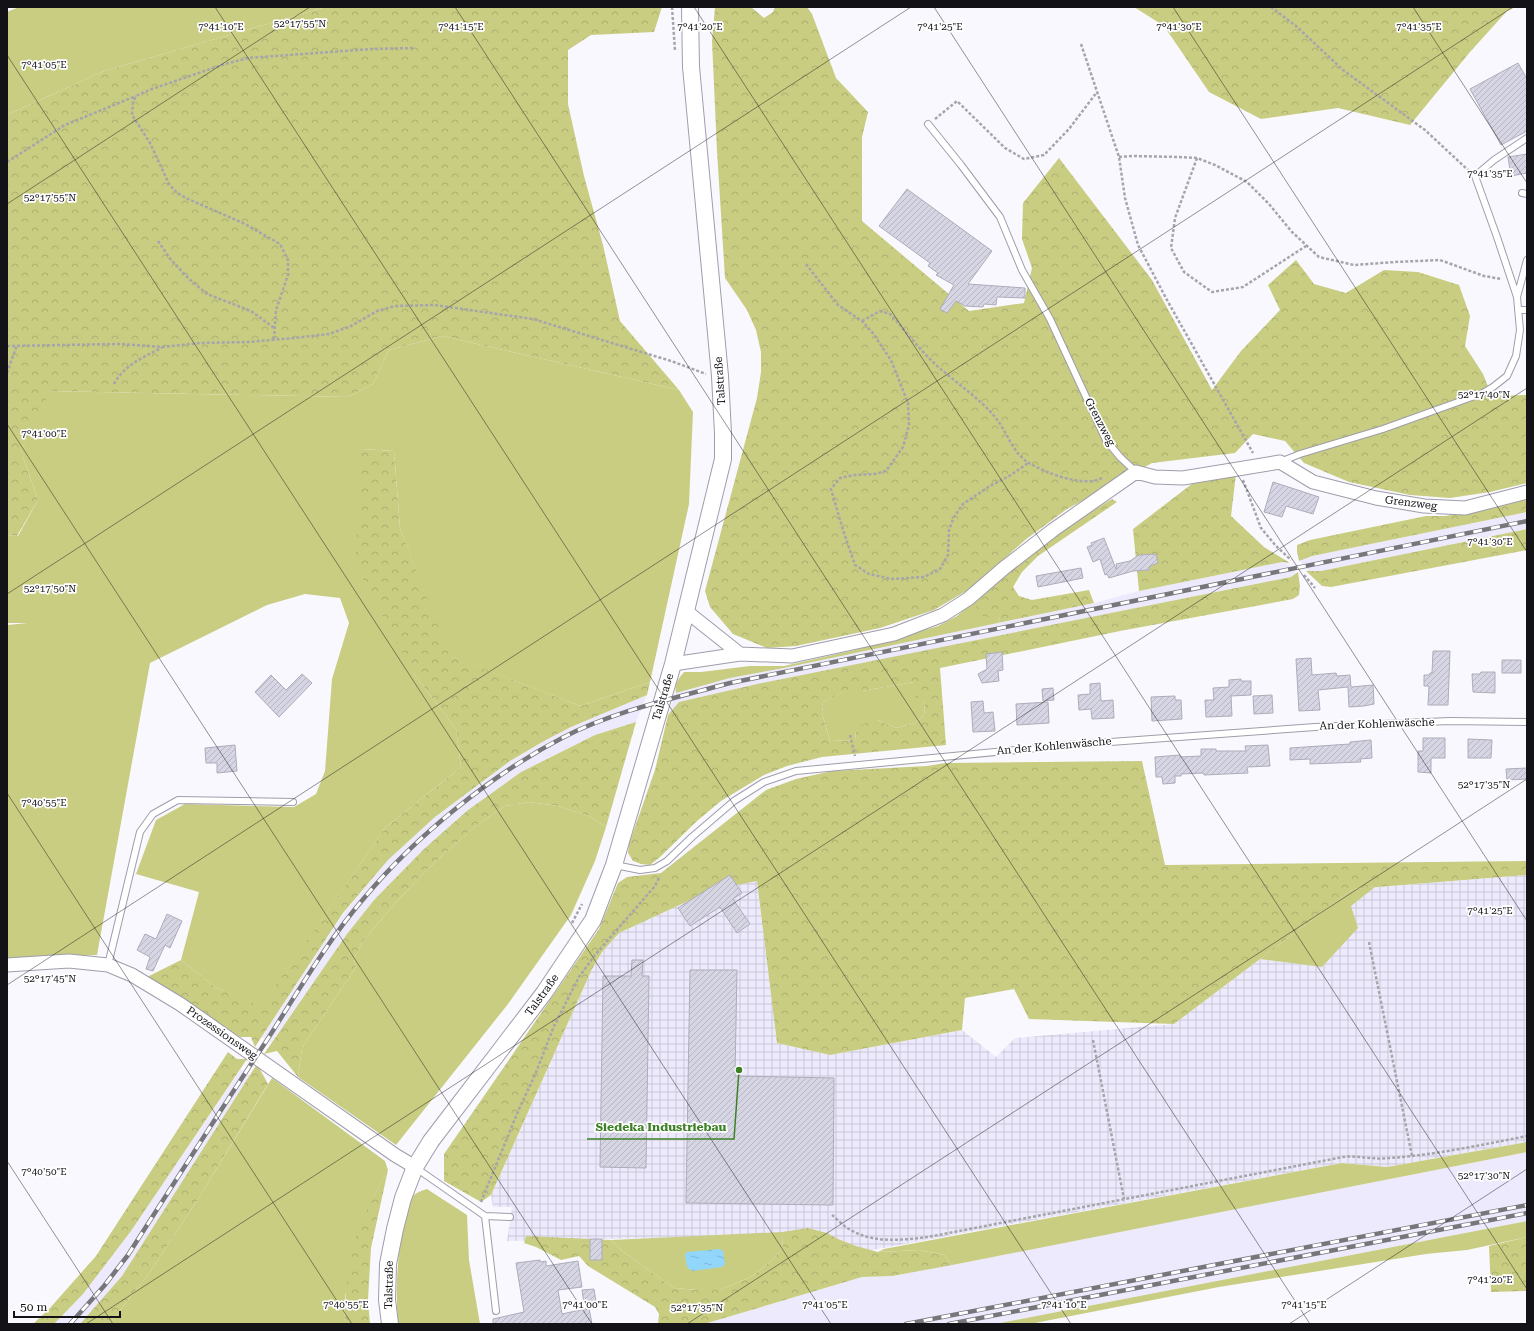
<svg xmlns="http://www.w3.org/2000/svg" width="1534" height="1331" viewBox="0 0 1534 1331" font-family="'Roboto Serif',serif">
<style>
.built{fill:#eceafc}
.industrial{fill:url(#industrial-grid)}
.grass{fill:#c9cd81}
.forest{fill:url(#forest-crowns);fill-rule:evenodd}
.water{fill:url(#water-ripples)}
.building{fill:url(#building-hatch);stroke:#aeacba}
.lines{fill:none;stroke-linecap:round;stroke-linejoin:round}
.service-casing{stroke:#9f9dab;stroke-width:8}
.minor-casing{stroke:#9f9dab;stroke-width:15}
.tertiary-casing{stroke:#9f9dab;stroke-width:18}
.path{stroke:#a6a5ab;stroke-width:2.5;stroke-dasharray:3 2;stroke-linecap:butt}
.service{stroke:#fff;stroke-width:6}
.minor{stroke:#fff;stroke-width:13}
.tertiary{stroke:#fff;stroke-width:16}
.rail-casing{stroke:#77767b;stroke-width:4.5}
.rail{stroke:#fff;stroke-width:3;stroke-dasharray:9;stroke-linecap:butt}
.ticks{fill:none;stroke:#131217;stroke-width:1;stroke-opacity:0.45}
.labels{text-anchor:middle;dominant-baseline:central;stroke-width:3.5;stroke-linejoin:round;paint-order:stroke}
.street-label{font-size:11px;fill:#131217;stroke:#fff}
.ticks-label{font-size:10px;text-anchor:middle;fill:#131217;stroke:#fff;stroke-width:3.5;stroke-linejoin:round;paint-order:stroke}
.leader{fill:none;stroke:#3c8125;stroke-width:1.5}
.callout-dot{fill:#3c8125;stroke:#fff;stroke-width:1.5}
.callout-label{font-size:12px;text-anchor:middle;font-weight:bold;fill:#3c8125;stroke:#fff;stroke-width:3.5;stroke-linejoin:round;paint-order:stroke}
</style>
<defs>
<pattern id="industrial-grid" width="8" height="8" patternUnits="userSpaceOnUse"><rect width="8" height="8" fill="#eceafc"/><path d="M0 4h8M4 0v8" fill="none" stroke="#cac8d7"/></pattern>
<pattern id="forest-crowns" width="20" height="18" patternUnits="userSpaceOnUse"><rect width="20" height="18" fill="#c9cd81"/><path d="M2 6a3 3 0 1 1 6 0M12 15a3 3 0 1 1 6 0" fill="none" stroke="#acaf6f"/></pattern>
<pattern id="water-ripples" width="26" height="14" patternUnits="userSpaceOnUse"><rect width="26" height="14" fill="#93d6fc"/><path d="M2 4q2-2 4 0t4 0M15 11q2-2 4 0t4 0" fill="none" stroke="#7eb7d7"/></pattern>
<pattern id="building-hatch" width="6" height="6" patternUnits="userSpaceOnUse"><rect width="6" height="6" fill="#d6d5e3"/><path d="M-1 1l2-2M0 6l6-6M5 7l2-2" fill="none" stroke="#b7b6c2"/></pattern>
</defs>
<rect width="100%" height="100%" fill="#f9f8fe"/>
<!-- built -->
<path class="built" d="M1527 512V529L1321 571H1308L1300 561 1306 557 1312 556Z
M1282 562 1288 564 1296 573 1291 577 733 689 668 715 676 693 730 678 784 668 1094 603 1139 591Z
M647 695 636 722 595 735 521 772 468 810 424 849 374 900 347 934 271 1043 262 1037 343 914 388 860 435 817 510 761 544 741 571 727Z
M241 1069 250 1075 122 1276 80 1324H54L83 1294 131 1231Z
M1527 1152V1221L995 1324H704L862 1277 892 1276Z"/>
<!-- industrial -->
<path class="industrial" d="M1527 875V1142L1387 1167 1342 1163 851 1254 755 1236 507 1241 512 1207H493L491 1195 592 969 602 952 619 933 712 890 757 880 777 1043 830 1055 962 1030 996 1057 1015 1038 1174 1024 1353 889Z"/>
<!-- grass -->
<path class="grass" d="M19 7H326L104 71 7 115V12Z
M442 336 679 390 693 412 689 504 650 682 580 706 448 655 400 528 394 451 362 449 414 674 456 729 461 767 386 827 261 1007 215 987 181 960 199 892 136 874 156 820 185 804 294 807 316 794 325 771 332 679 349 623 340 598 305 594 267 605 150 663 97 955 7 958V625L28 623H7V535L18 536 38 500 21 451 49 391 348 397 373 384 389 350Z
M979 597 1000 617 998 623 784 668 730 678 676 693C674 684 679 678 684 672H701L750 666H784L855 650 938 626 957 616Z
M914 682 925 705 924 715 915 723 896 728 878 720 856 731 855 740 830 741 822 713 823 702 860 684 862 691Z
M529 802 558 806 589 816 606 827 595 861 571 915 508 1004 396 1145 298 1077 302 1048 356 967 354 959 363 941 398 900 433 864 476 826 505 806Z
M1375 887 1351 906 1358 928 1322 967 1260 959 1353 889Z
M272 1078 385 1161 388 1170 374 1196 345 1296 344 1324H109L148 1275 200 1196Z
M1527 1142V1152L952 1265 944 1255 919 1250 878 1252 884 1249 1342 1163 1387 1167Z
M427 1189 467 1215 469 1260 480 1324H398C395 1287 397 1249 407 1213 409 1208 410 1200 413 1196 417 1192 423 1190 427 1189Z
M1527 1221V1237L1467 1250 1426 1254 1219 1287 1030 1324H995Z
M782 1232 783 1247 772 1260 751 1277 720 1290H698L674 1288 622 1251 611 1240Z"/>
<!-- forest -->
<path class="forest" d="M326 7H662L654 32 591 35 568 50V104L584 176 603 245 620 321 679 390 442 336 389 350 373 384 348 397 50 391 21 451 38 500 17 536 7 535V115L104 71Z
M715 7H751L764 18 773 12 775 7H807L812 14 836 78 868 112 862 137V221L969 311 1024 303 1032 268 1022 239 1023 203 1059 158 1152 280 1212 390 1241 351 1280 310 1268 285 1296 260 1314 284 1346 293 1384 270 1418 272 1459 285 1470 316 1465 346 1483 374 1492 396 1527 395V483L1490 492 1450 498 1410 495 1349 482 1304 463 1285 441 1253 434 1235 453 1152 463 1067 509 1025 540 973 587 934 610 880 628 796 646 767 648 733 634 710 607 705 591 757 398 761 372V352L756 330 747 310 725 278 717 151 712 41Z
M1134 7H1516L1507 11 1470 52 1410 125 1338 108 1261 119 1209 92 1164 26Z
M362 449 394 451 400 528 449 655 580 706 650 682 647 695 571 727 544 741 510 761 435 817 388 860 343 913 255 1047 251 1037H240L147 977 181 960 215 987 261 1006 386 827 461 767 456 729 414 674 355 565Z
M1236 474 1231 516 1264 547 1290 563 1282 562 1139 591 1133 529 1197 480Z
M1527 498V512L1312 556 1299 561 1297 551V545L1310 540 1426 516H1446Z
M1112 499 1117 502 1038 556 1022 572 1013 587 1019 596 1032 600 1089 590 1094 603 998 623 1000 617H983L976 608 979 597 1057 532Z
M1527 529V550L1331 587 1322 586 1306 571H1321Z
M1298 572 1300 586 1299 595 1293 599 1120 631 940 668 946 745 822 757 787 766 764 775 721 801 697 821 659 858 650 865 641 864 633 861 628 853 629 844 655 770 668 715 679 702 757 684 1291 577ZM914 682 912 693 917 698 922 699 925 705 924 715 915 723 896 728 878 720H873L859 726 856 731 855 740 830 741 822 713 823 702 859 685 862 691Z
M636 722 606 827 589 816 558 806 529 802 505 806 476 826 433 864 398 900 363 941 354 959 356 967 302 1048 298 1077 277 1051 264 1054 347 934 374 900 424 849 468 810 521 772 595 735Z
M1142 761 1165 865 1527 861V875L1353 889 1174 1024 1029 1019 1014 989 965 998 962 1030 830 1055 777 1043 757 881 712 890 619 933 602 952 592 969 491 1195 481 1202 444 1181V1154L599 929 618 883 627 877 661 873 766 790 796 779 832 771 927 766 945 763Z
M228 1052 237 1059H247L131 1231 83 1294 54 1324H33L50 1308 96 1256Z
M257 1064 268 1084 200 1196 148 1275 109 1324H80L122 1276Z
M388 1170 371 1248 368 1300 370 1324H344C345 1295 348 1257 358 1230 366 1209 377 1190 388 1170Z
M808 1228 827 1233 838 1239 856 1246 878 1252 919 1250 944 1255 952 1265 892 1276 862 1277 704 1324H658L659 1314 655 1307 588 1266 579 1256 561 1260 536 1247 524 1243 526 1236 611 1240 622 1251 674 1288 698 1290H720L751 1277 772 1260 783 1247 782 1232Z
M1527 1237V1291L1491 1292 1489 1246Z"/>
<!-- water -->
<path class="water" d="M720 1249 723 1251 725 1264 722 1267 692 1271 687 1267 685 1255 687 1252Z"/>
<!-- building -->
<path class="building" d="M1518 63 1527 79V131L1501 145 1470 89Z
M1527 154V173L1511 176 1508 157Z
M907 189 992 251 968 284 1025 288V298L997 297 996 305 984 304 983 307 965 306 956 301 947 313 940 309 954 285 936 275 938 273 928 266 930 263 879 226Z
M1273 482 1319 497 1313 514 1286 506 1282 517 1264 512Z
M1104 538 1116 569 1117 568 1116 564 1130 561 1139 555 1156 554 1158 563 1150 566 1149 570 1133 571 1109 578 1107 574 1105 575 1100 559 1093 562 1087 547 1092 545 1091 543Z
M1081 568 1083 578 1038 587 1036 576Z
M1433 651H1450L1448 705H1428L1429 686H1424V675H1429L1430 673H1432Z
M1002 652 1003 670 998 671 999 681 982 683 978 674 987 669 986 654Z
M1311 658 1312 675 1336 673 1337 676 1350 675 1351 687 1373 685 1374 704 1364 706 1349 707 1348 687 1318 690 1320 710 1299 711 1296 659Z
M1502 660H1521V673H1502Z
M1481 672H1495V693L1473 692 1472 674H1480Z
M302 674 312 683 279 717 255 692 271 675 286 690Z
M1241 679V681H1251V695L1231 696 1232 716 1206 717 1205 700H1214L1213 688 1229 687V680Z
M1100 683 1101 701 1113 700 1114 718 1092 719 1091 709 1079 710 1078 695 1090 694V684Z
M1053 688 1054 700 1043 701 1042 689Z
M1272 695 1273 713 1254 714 1253 696Z
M1175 696V700H1181L1182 719 1152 721 1151 697Z
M983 701 984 713 993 712 995 731 973 732 971 702Z
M1048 702 1049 723 1017 725 1016 704Z
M1423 738H1445V758H1431V773L1418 772V751H1423Z
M1468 739 1492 740 1491 758H1468Z
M1371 740 1372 758 1360 759 1361 762 1310 764V759L1290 760V748L1350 744V742Z
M235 745 237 771 217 773V763H206L205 748Z
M1268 745 1270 766 1247 767 1248 773 1204 775V773L1181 774V776H1175V783L1163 784 1162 777H1156L1155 757 1180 755V757L1201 756V749H1216V751H1246L1245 746Z
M1527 768V779L1507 780 1506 769Z
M730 875 742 893 733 899 750 924 737 933 720 907 690 926 678 908Z
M167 914 182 921 170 948 165 945 153 971 146 969 150 957 137 950 145 934 156 939Z
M632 960H643L642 976H649L646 1168 600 1167 603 976H631Z
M690 970H737L735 1076 834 1078 833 1205 686 1203Z
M590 1239H602V1260H590Z
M540 1260V1262L546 1261V1266L578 1261 582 1287 558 1290 562 1314 589 1308 592 1324H493V1319L524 1312 516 1263Z
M594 1289 596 1302 584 1304 582 1290Z"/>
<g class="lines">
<defs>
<path id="service" d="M928 124 961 165 1000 217 1022 270 1050 319 1106 440 1120 457 1136 472
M1522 193 1527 194
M1517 297 1527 260
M1518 310H1527
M1280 462 1300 454 1383 429 1483 393 1493 387 1507 376 1516 356 1520 330 1517 297 1497 237 1475 176 1494 160 1527 138
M615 865 640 870 655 868 667 861 692 837 734 801 764 782 796 771 1069 745 1315 727 1449 721 1527 722
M108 965 140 832 153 814 178 800 293 802
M416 1168 485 1216 510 1217
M485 1216 496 1311"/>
<path id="minor" d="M686 611 740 654
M673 664 740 654 792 656 894 634 943 615 968 599 1004 568 1053 530 1136 472 1155 477 1183 478 1280 462 1313 482 1376 498 1424 506 1465 508 1527 492
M7 965 69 961 108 965 132 975 180 1004 395 1155 415 1167"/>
<path id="tertiary" d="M390 1324 387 1300 388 1264 395 1229 403 1198 415 1167 431 1141 544 993 593 920 614 865 673 664 723 459V433L720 376 691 67 690 7"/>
</defs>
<!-- service casing -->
<use href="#service" class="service-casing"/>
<!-- minor casing -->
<use href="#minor" class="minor-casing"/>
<!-- tertiary casing -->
<use href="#tertiary" class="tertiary-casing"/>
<!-- path -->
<path class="path" d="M672 7 675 51
M1271 7 1296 26 1343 70 1425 130 1468 170
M1081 44 1119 157 1125 198 1138 245 1167 300 1253 453
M935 119 957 101 1005 148 1024 159 1044 155 1069 129 1097 92
M1119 157 1132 156 1179 157 1197 158 1215 165 1247 182 1269 204 1292 232 1319 257 1354 265 1395 262 1440 260 1484 276 1501 279
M1197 158 1175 218 1171 248 1184 272 1212 292 1243 287 1306 246
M7 162 65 125 136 96
M158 241 171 260 188 278 207 294 251 311 274 328
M806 264 838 305 862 321 872 332 891 360 908 403 909 425 903 447 886 471 875 474 854 475 840 478 831 489 843 530 855 565 869 574 892 579 924 577 940 569 948 555 949 530 954 517 963 504 990 486 1011 475 1028 463
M862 321 880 311 890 314C905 330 919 349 935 364 955 382 978 397 995 417 1007 431 1012 453 1029 463 1046 473 1084 488 1102 478
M274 339 276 310 288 275V260L280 244 245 224 188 199 177 193 169 184 150 143 132 115 133 102 136 96 149 90 225 64 248 58 371 49 415 48
M7 346 121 344 163 347 200 343 248 342 294 338 329 334 351 326 377 311 395 306 434 305 533 319 671 361 706 374
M7 373 17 345
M114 384C124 365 144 357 163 347
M1243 480 1261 528 1276 546 1291 560
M1304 575 1315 588
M850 735 855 756
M572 923 582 904
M1369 942 1412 1156
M1093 1040 1124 1199
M481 1202 519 1109 535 1075 554 1026 579 977 595 955 655 886 660 876
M832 1215C837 1219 843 1226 849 1229 873 1244 902 1240 928 1237L1343 1157C1358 1155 1373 1160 1389 1158 1435 1155 1481 1145 1527 1136"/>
<!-- service -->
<use href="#service" class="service"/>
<!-- minor -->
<use href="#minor" class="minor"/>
<!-- tertiary -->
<use href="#tertiary" class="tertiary"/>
<defs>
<path id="rail" d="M70 1324 104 1286 128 1255C174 1183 220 1111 267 1040 298 992 327 941 365 897 416 836 491 775 562 738 614 711 675 698 730 683L1527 521
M906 1324 1527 1205
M949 1324 1527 1213"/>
</defs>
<!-- rail casing -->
<use href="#rail" class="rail-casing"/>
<!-- rail -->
<use href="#rail" class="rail"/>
</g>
<!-- ticks -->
<path class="ticks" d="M215 7 1071 1324M455 7 1310 1324M694 7 1527 1289M934 7 1527 921M1173 7 1527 552M1413 7 1527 183M7 55 831 1324M7 204 310 7M7 424 592 1324M7 594 911 7M7 793 352 1324M7 985 1513 7M7 1161 113 1324M86 1324 1527 388M687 1324 1527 779M1289 1324 1527 1169"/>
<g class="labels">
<!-- street labels -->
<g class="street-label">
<text transform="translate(720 381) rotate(-94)">Talstraße</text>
<text transform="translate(1100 422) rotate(62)">Grenzweg</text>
<text transform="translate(1411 503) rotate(7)">Grenzweg</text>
<text transform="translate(663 697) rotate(-73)">Talstraße</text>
<text transform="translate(1377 724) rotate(-2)">An der Kohlenwäsche</text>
<text transform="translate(1054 746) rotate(-5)">An der Kohlenwäsche</text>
<text transform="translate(542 995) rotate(-54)">Talstraße</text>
<text transform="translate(222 1033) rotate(35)">Prozessionsweg</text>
<text transform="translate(389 1285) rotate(-89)">Talstraße</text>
</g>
</g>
<g class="ticks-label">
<text x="300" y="27">52°17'55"N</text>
<text x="1419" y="30">7°41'35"E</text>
<text x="221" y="30">7°41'10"E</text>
<text x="461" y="30">7°41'15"E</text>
<text x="700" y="30">7°41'20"E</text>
<text x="940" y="30">7°41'25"E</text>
<text x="1179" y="30">7°41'30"E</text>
<text x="44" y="68">7°41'05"E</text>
<text x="1490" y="177">7°41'35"E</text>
<text x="50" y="201">52°17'55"N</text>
<text x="1484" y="398">52°17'40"N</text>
<text x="44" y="437">7°41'00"E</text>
<text x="1490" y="545">7°41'30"E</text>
<text x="50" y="592">52°17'50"N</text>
<text x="1484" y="788">52°17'35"N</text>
<text x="44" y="806">7°40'55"E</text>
<text x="1490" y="914">7°41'25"E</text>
<text x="50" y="982">52°17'45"N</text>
<text x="44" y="1175">7°40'50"E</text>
<text x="1484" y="1179">52°17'30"N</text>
<text x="1490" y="1283">7°41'20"E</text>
<text x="346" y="1308">7°40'55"E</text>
<text x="585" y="1308">7°41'00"E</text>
<text x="825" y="1308">7°41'05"E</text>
<text x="1064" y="1308">7°41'10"E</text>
<text x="1304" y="1308">7°41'15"E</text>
<text x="697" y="1311">52°17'35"N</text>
</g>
<!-- callouts -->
<path class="leader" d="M739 1070L734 1139H587"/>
<circle class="callout-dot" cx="739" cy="1070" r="4"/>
<g class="callout-label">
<text x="661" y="1131">Siedeka Industriebau</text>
</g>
<!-- border -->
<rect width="1534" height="1331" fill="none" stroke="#131217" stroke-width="16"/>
<!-- scale -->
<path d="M14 1311v6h106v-6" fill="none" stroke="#131217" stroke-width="2"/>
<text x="20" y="1311" font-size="12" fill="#131217" stroke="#ffffff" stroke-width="3" paint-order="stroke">50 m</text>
</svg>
